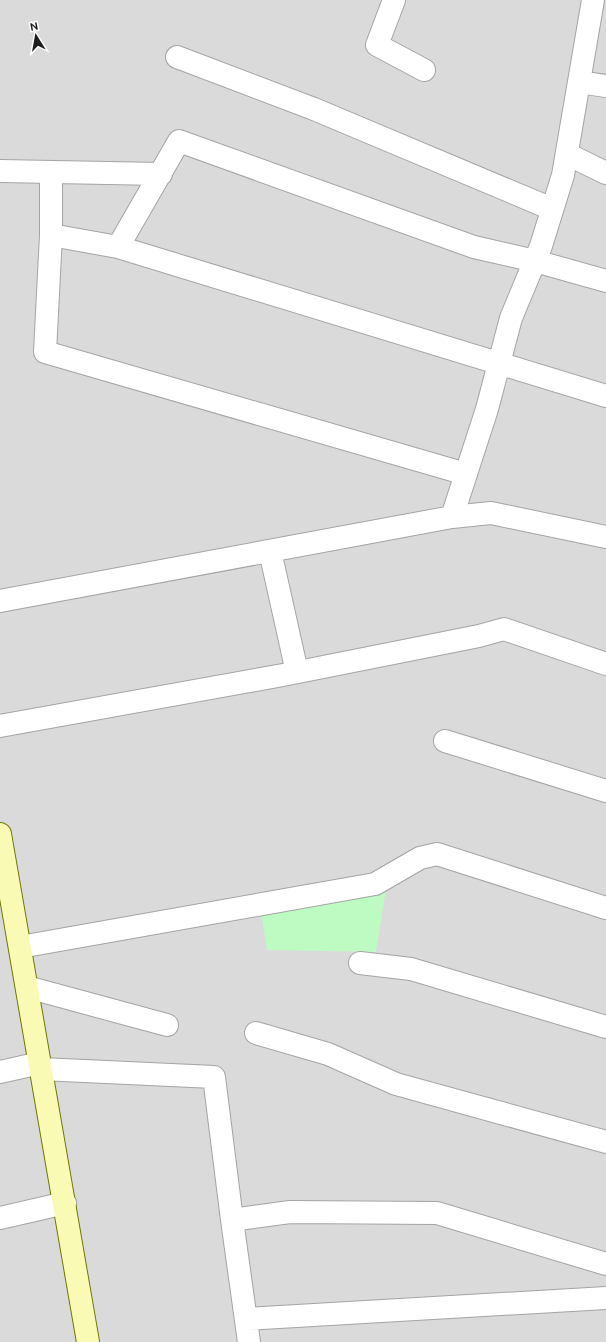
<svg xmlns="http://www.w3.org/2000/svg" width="606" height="1342" viewBox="0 0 606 1342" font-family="Ubuntu,sans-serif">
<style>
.residential{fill:#dbdada}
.park{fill:#befbc2}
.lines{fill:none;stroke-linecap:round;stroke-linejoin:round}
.street-casing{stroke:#a4a4a4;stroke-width:24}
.secondary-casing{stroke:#6c7702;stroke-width:24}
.street{stroke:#fff;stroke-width:22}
.secondary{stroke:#f9fbb5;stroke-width:22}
</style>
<rect width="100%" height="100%" fill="#efebe3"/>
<!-- residential -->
<path class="residential" d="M0 0H606V1342H0Z"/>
<!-- park -->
<path class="park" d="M386 889 376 952 267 950 261 912Z"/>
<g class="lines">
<defs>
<path id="street" d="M394 0 377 45 424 70
M177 57 314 109 552 209
M579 82 606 86
M567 154 606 173
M0 171 161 174
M51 172V235L45 352 466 474
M51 235 118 247 606 396
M118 247 179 141 474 247 535 261 606 281
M452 517 487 409 511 318 541 246 563 175 593 0
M270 551 297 672
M0 601 452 517 491 513 606 537
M0 726 283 675 479 636 504 629 606 664
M445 741 606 791
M20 947 375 884 420 858 437 854 606 908
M360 963 411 969 606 1027
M27 987 167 1025
M256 1033 328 1054 396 1084 606 1142
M41 1069 214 1077 232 1220 249 1342
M0 1072 40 1063
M0 1218 65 1203
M232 1220 290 1212 437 1213 606 1264
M246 1319 606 1298"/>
<path id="secondary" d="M0 834 88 1342"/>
</defs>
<!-- street casing -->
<use href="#street" class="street-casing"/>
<!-- secondary casing -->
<use href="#secondary" class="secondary-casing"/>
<!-- street -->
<use href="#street" class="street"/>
<!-- secondary -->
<use href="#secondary" class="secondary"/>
</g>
<!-- north arrow -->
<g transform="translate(36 36) rotate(349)" stroke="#ffffff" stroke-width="3" paint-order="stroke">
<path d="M0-3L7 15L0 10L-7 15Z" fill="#1d1d1d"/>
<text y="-6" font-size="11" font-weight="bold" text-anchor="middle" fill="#1d1d1d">N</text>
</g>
</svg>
